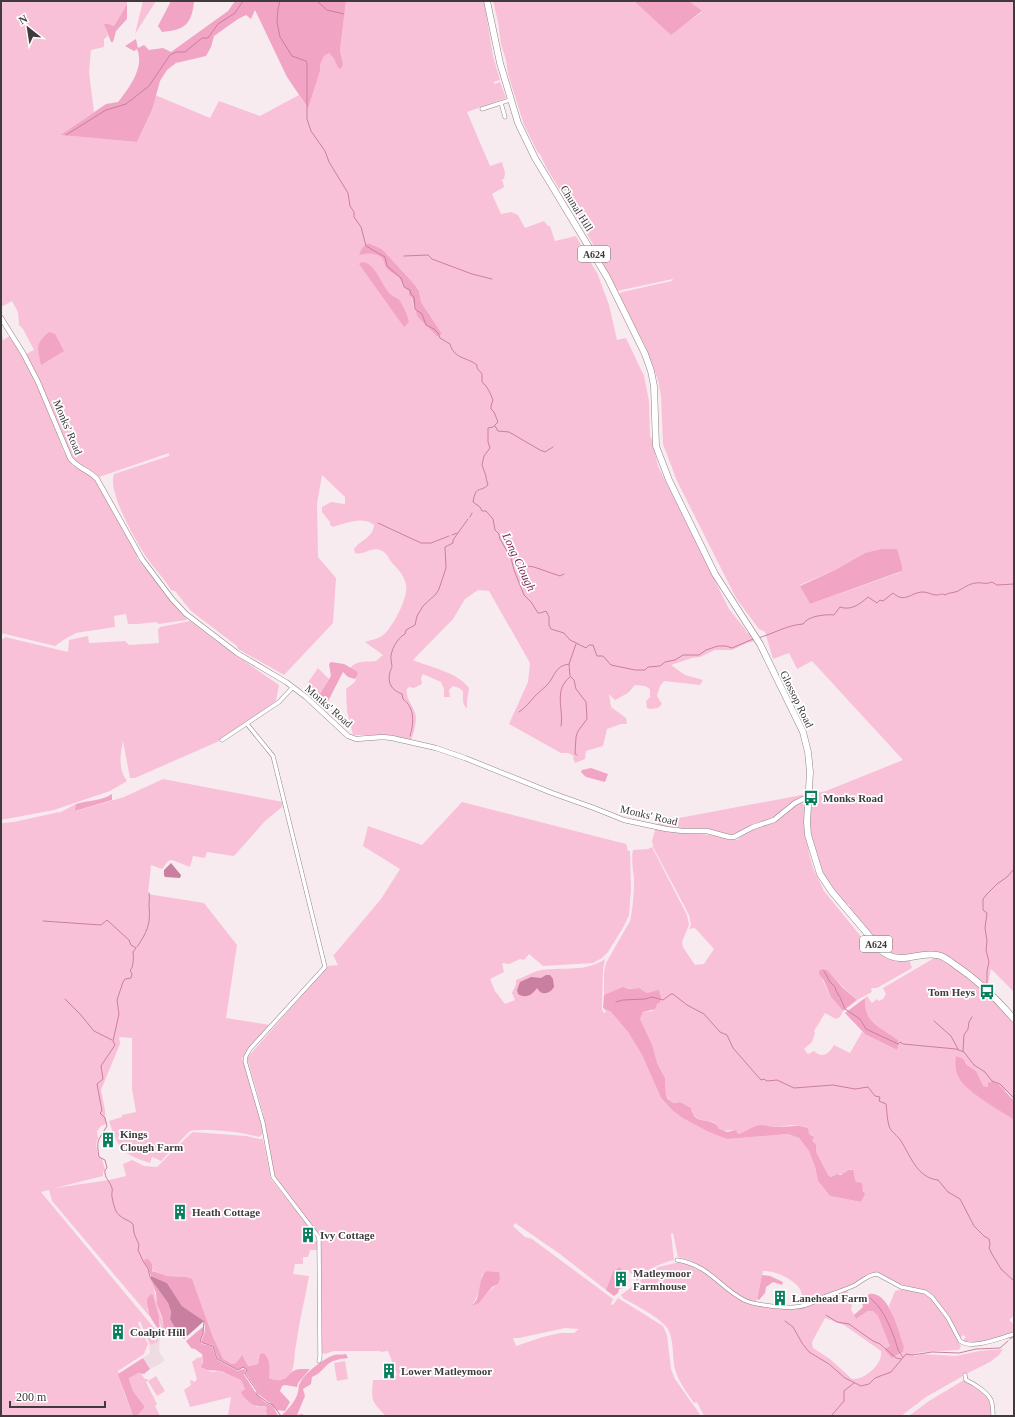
<svg xmlns="http://www.w3.org/2000/svg" width="1015" height="1417" viewBox="0 0 1015 1417" font-family="'Times New Roman',serif">
<style>
.built{fill:#efdce3}
.green{fill:#f9c1d8;fill-rule:evenodd}
.forest{fill:#f1a4c4}
.water{fill:#c97f9f}
.lines{fill:none;stroke-linecap:round;stroke-linejoin:round}
.stream{stroke:#c97f9f;stroke-width:1}
.minor-casing{stroke:#908589;stroke-width:4.5}
.tertiary-casing{stroke:#908589;stroke-width:5.5}
.primary-casing{stroke:#908589;stroke-width:7}
.minor{stroke:#fff;stroke-width:3.5}
.tertiary{stroke:#fff;stroke-width:4.5}
.primary{stroke:#fff;stroke-width:6}
.labels{text-anchor:middle;dominant-baseline:central;stroke-width:3.5;stroke-linejoin:round;paint-order:stroke}
.shield{fill:#fff;stroke:#797676;stroke-width:1}
.shield-label{font-size:10px;font-weight:bold;fill:#3f3b3c}
.street-label{font-size:11px;fill:#3f3b3c;stroke:#fff}
.poi-label{font-size:11px;font-weight:bold;fill:#3f3b3c;stroke:#fff;text-anchor:start}
.water-label{font-size:12px;font-style:italic;fill:#7a2250;stroke:#fff}
</style>
<rect width="100%" height="100%" fill="#f7ebef"/>
<!-- built -->
<path class="built" d="M160 1337 159 1352 165 1360 160 1364 150 1369 143 1358 150 1353 149 1346Z"/>
<!-- green -->
<path class="green" d="M1 1H127V4L114 26 109 24 105 26 108 36 104 39V47L91 50 89 72 94 112 62 135 137 142 152 110 155 95 210 118 219 101 260 116 299 95 307 107 320 71V65L324 56 329 53 334 59 338 68 343 64 340 50 346 1H484L493 56 500 80 494 82V84L500 82 506 98 467 112 490 166 502 162 505 173 504 179H502L504 187 492 194 501 214 511 212 518 215 525 228 544 221 548 226H550L555 241 576 236 598 275 609 305 617 340 626 338 644 376 649 401 650 436 652 440 658 466 729 609 745 629 747 633 749 632 755 641 747 643 732 650H715L700 657 692 658 671 665 685 675 703 680 700 685 664 681 660 686 657 696 662 704 658 708 650 709 647 708 646 701 650 697V689L645 686 635 685 628 693 615 700 609 694 611 707 626 718 627 724H621L607 729 603 746 586 751 585 759 575 763 573 758 574 756 568 753H561L509 724 528 682 530 663 489 591 478 590 465 599 453 619 413 660C431 668 456 671 469 688L467 702V708H466C462 703 463 698 463 691L459 688 453 686 449 690 450 697H444V689L441 682 423 674 421 678 422 684 414 688 409 687 407 689C405 699 415 707 416 717 416 724 414 733 411 740L390 735H353L347 711 346 689 355 682 358 672 350 668C357 660 366 662 376 661L383 655 365 642C370 640 377 639 382 636 392 629 409 597 406 585 405 577 399 570 393 564 390 561 388 555 384 552 372 544 365 556 355 553L354 549C360 540 373 538 374 525 362 516 347 523 333 527L330 525V522L322 512V507L331 502 345 504V497L322 475 317 504 318 557 336 578 333 623 284 675 238 649 237 646 191 611 175 591 171 590C165 579 155 570 147 558 137 543 107 492 114 474L169 456V453L99 477C91 469 81 466 73 459L45 393 26 354 34 350 23 329 19 325 18 312 12 301 1 307ZM368 243 382 249 415 285 419 291 421 302 442 334 417 316 409 291 403 287 400 279 386 266 384 260 378 254H365Z
M143 1H156L135 34Z
M493 1H634L671 34 702 12 689 1H1014V992L991 969 987 988 949 958 895 956 881 947 849 908 850 905 846 904 832 888 821 869 811 835 809 815 812 794 826 791 903 760 812 661 797 669 789 653 773 659 765 632 759 629 736 598 677 481 663 444 661 396 658 380 646 348 619 294 622 292 672 281 673 279 617 291 594 246 546 167 540 154 538 153 524 125 508 74 506 60 501 44 498 22ZM873 552 901 572 810 604 800 585 835 570 865 553Z
M1 330 3 340 10 336 37 383 64 452 73 466 85 472 95 479 138 557 137 558 187 619 186 620 159 624 156 622 138 624H128L126 614 114 616 115 627 76 633 65 639 55 646 1 633Z
M190 621C219 644 249 664 279 685L276 701 217 742 135 778H130L123 741C120 755 118 769 127 781L110 791 54 810 1 820V639H3L5 637 68 652 69 640 88 636 89 643 125 641 129 645 159 643 158 630 160 627Z
M318 668 329 679 315 702 305 693 309 687 307 684Z
M163 779 283 802 282 807 265 821 234 856 207 852 205 858 193 856 190 867 172 860 168 861 162 869 151 865 148 894 204 903 237 945 226 1018 270 1025 242 1058C250 1083 258 1108 263 1134L259 1137C243 1132 207 1128 190 1131L161 1161 152 1157 150 1163C121 1154 118 1148 109 1121L122 1117V1115L136 1112 132 1089V1038L119 1037 120 1044 101 1090 105 1110 106 1124 101 1126 97 1131 98 1138 96 1144 98 1157 102 1159 105 1169 103 1172V1176L55 1188 109 1180 126 1176 123 1164 132 1160 144 1166 157 1167 189 1135 193 1132 246 1136 260 1139H263L271 1179 312 1231 302 1233 304 1243 317 1241V1250H310L308 1257H303V1264H295L293 1274 309 1276C305 1299 299 1322 296 1345 294 1353 295 1366 291 1373 286 1380 277 1382 269 1378 270 1370 271 1360 264 1353L260 1355 258 1364 247 1366 241 1356 236 1363 232 1364 222 1359 186 1277C166 1276 157 1277 144 1262 150 1275 154 1288 157 1303 160 1315 164 1323 165 1336L158 1338V1342L150 1345 140 1321 138 1323 148 1344 144 1354 118 1371 125 1395 133 1416H1V823L14 822 59 812V813L76 804V811L124 797ZM49 1190 52 1201 151 1318 147 1309 153 1295 161 1327 159 1334 41 1192Z
M807 794 774 818 752 824 737 835 729 836 683 830 655 825 663 821Z
M462 802 626 844 628 851H630L631 889 629 915 624 926 608 952 602 958 593 963 543 966 529 954 524 960 520 959 509 964 502 963 504 972 490 979 495 991 505 1004 515 1000 512 993 516 984V980C525 977 534 971 542 970 564 967 587 972 605 959L603 970 602 1009 604 1013 606 1012 603 1008 611 1012 628 1032 642 1055 661 1098 672 1110 727 1139 788 1134 799 1138 809 1151 815 1167 818 1181 830 1196 861 1202 864 1192 862 1187V1183H856L855 1176 851 1169 844 1174H837L831 1177 828 1175 815 1152 816 1144 812 1141 813 1136 809 1134 807 1127 791 1125 779 1127 756 1126 744 1133 738 1134 732 1130 723 1131 719 1129 714 1122C703 1121 694 1120 691 1108L680 1102 674 1103 671 1101 666 1095 665 1078 657 1063 640 1019 643 1012 652 1011 658 1003 661 994 659 991 647 993 639 988 621 989 604 995V972L606 963 630 921C633 908 634 892 634 879 633 869 631 860 633 850L648 849 652 847 687 915 689 925 682 942 683 947 695 965 704 964 714 949 695 928 689 929 691 925 689 915 653 847 652 841 655 830 656 829 710 835 737 840 750 830 776 822 790 809 801 802 805 803V832L809 853 813 868 824 891 863 939 876 951 881 955 909 959 912 968 877 988H872L871 989 872 992 857 1000 824 969 822 979 831 997 843 1011 840 1017 836 1019 825 1013 814 1031 815 1033 812 1042 804 1049 808 1054 814 1051C822 1059 829 1054 834 1045L850 1053 862 1032 897 1050 899 1044 898 1040C881 1027 864 1024 865 998L867 996 872 1003 877 999 879 1001 883 999 886 994 883 988 936 957 942 958 976 982 1014 1022V1100L1006 1091 988 1083V1087L982 1086 976 1071 967 1065 966 1061 962 1082 970 1090 1014 1120V1316L1009 1320 1014 1324V1333C1000 1337 976 1347 962 1341L966 1337 963 1335 960 1338 948 1314 930 1293 924 1290 895 1283 878 1273 848 1287 804 1305C803 1300 802 1293 800 1289 794 1279 774 1270 763 1271L756 1302C738 1299 728 1285 714 1275 708 1270 701 1267 695 1263H691L692 1261 678 1257 673 1233 671 1234 674 1260C659 1264 647 1269 637 1281L634 1274 630 1273 629 1270 623 1271 620 1267 613 1271 606 1290 560 1254 515 1223 513 1226 525 1237 532 1239 613 1299 611 1304 613 1305 618 1298 663 1326 667 1335 671 1369 675 1379 701 1416H386C371 1401 371 1401 373 1380H381L397 1375 388 1351 381 1352 380 1351H334L325 1354 322 1353 321 1240 319 1236 275 1177 263 1113 247 1058 328 966 338 965 335 959V958L333 956 381 899 400 869 363 846 368 826 422 845ZM487 1271 499 1272 498 1284C487 1290 483 1302 471 1307 478 1297 481 1287 482 1275ZM565 1328 579 1329 574 1333H560L543 1337 516 1346 513 1338H519Z
M680 1262C702 1268 716 1282 734 1296 744 1305 786 1311 799 1308 815 1305 831 1296 847 1290L852 1306 851 1309 856 1319 868 1311H873L878 1316 891 1346 887 1347 892 1358 901 1354 904 1346 889 1306 895 1291C931 1281 946 1315 959 1343L961 1346 959 1350 922 1352 913 1354 914 1356 923 1354 956 1356 979 1351 1003 1349 999 1355 990 1362 970 1372 926 1397 901 1416H704L697 1402 694 1403C686 1391 677 1380 674 1365 673 1354 673 1338 668 1329 661 1318 635 1305 623 1298L621 1295 658 1267ZM825 1318 844 1325 881 1351C883 1364 865 1380 852 1379L830 1359 813 1348 812 1342Z
M202 1357 203 1369 212 1372 220 1371 230 1376 238 1377 243 1383 245 1389 242 1392 257 1407H268L266 1411 267 1416H228L231 1397 199 1405 190 1407 184 1390 191 1385 190 1380 195 1382 197 1379 192 1362 197 1358Z
M345 1361 348 1379 337 1381 334 1363Z
M138 1373 141 1374 145 1379H147L148 1381 156 1376 165 1391 157 1396 148 1381 146 1382 157 1404 155 1406 160 1416H137L145 1407 133 1391 129 1377Z
M964 1380C980 1391 992 1393 991 1416H909L929 1401Z"/>
<!-- forest -->
<path class="forest" d="M171 1H194C192 25 184 30 162 32L158 26Z
M235 1H346L340 50 343 64 341 69 338 68 334 59 329 53 324 56 320 65V71L308 108 287 77 255 10 251 19 246 15 238 19 214 36 211 47 206 56 176 63 167 70 160 81 152 110 137 142 61 135 106 104 118 102C129 88 145 67 137 49L134 51 125 46 136 39 138 48 144 45 149 50 163 48 171 52 228 11Z
M634 1H689L702 11 671 35Z
M127 4V19L116 31 113 42H111L104 24H109L114 26Z
M368 243 382 249 415 285 419 291 421 302 442 334 437 336 417 316 412 298 409 295V291C402 287 404 286 400 279 396 274 389 272 386 267 384 264 385 263 384 261 380 252 367 253 359 255L362 248Z
M362 262C376 263 381 285 390 294 393 297 398 298 400 301 404 308 407 314 409 322L404 327 359 264Z
M49 332 55 334 64 351 41 365C38 348 34 345 49 332Z
M882 549H897L902 566V571L810 604 800 586 835 570 865 553Z
M331 662 344 664 358 672 357 676 355 679 348 677 343 672 324 709 315 702 331 676 329 664Z
M591 768 608 774 605 782 586 777 581 772 582 770Z
M112 794V800L75 811 76 804C88 800 102 801 112 794Z
M822 969 827 970 842 987 857 1000 843 1011 831 997 824 981 819 974V971Z
M623 987 628 989 639 988 647 993 659 990 661 996 660 1003H658L655 1009 643 1012 640 1019 652 1045 657 1063 665 1078 666 1095 668 1099 674 1103 680 1102 691 1108C695 1128 714 1115 719 1129L727 1132 736 1130 738 1134C745 1133 749 1128 756 1126 763 1124 770 1127 777 1127 788 1127 798 1124 808 1128L809 1134 814 1137 812 1141 816 1144V1152L828 1175 831 1177 837 1174 841 1175 849 1170H853L856 1182 862 1183 863 1191 865 1194 861 1202 830 1196 818 1181 815 1167 809 1151 799 1138 788 1134 727 1139 707 1131 683 1118 672 1110 661 1098 642 1055 628 1032 611 1012 603 1008 604 995Z
M865 998C864 1024 881 1027 898 1040L899 1044 897 1050 865 1034 845 1013Z
M956 1056 963 1059 967 1065 976 1071 983 1086 988 1087V1083L992 1081C1003 1086 1005 1093 1014 1100V1120C1000 1110 966 1092 959 1078 955 1071 955 1064 956 1056Z
M145 1259H148L152 1264V1271L167 1276 186 1277 192 1279 212 1335 223 1359 232 1364 236 1363 242 1355 248 1366 258 1364 260 1354 264 1353C271 1360 270 1370 269 1378 275 1381 282 1381 287 1377 289 1375 290 1373 292 1372 296 1368 304 1369 310 1369L298 1383 297 1387 285 1385 282 1386 280 1391 290 1402 285 1411 276 1410C273 1404 264 1399 258 1394V1391L246 1374 247 1370 243 1367 238 1370 218 1359 213 1345 203 1343 201 1341C205 1334 206 1329 204 1321L182 1306 167 1283 151 1276 144 1261Z
M620 1267 623 1271 614 1275 617 1285 622 1286 623 1288 619 1289 618 1293 614 1296 606 1290 613 1271Z
M487 1271 499 1272 500 1278 498 1284 492 1287 479 1303 470 1307C473 1305 475 1302 477 1299 480 1291 480 1274 487 1271Z
M762 1275 770 1276 783 1282 782 1285 773 1282 766 1287 765 1293 759 1300 757 1299Z
M150 1278 168 1303 171 1312 170 1319 176 1330 184 1339 177 1332H173L165 1336 162 1317 157 1304 156 1293Z
M151 1294 153 1295 159 1317 160 1331C151 1320 147 1313 147 1299Z
M869 1294C889 1290 898 1331 904 1346L903 1352 892 1358 885 1350 886 1348 890 1346 878 1316 873 1311H868L856 1319 854 1315 863 1307 861 1299 864 1295 866 1298Z
M204 1326 203 1334 200 1341 202 1344 212 1346 217 1360 238 1371 243 1369 246 1370 244 1375C253 1387 258 1401 273 1406L278 1416H267L266 1411 267 1407C264 1406 260 1407 257 1406 251 1405 243 1397 241 1392L245 1389C241 1377 239 1379 229 1375 226 1374 223 1371 220 1371 213 1370 207 1372 201 1367L203 1362 202 1354 195 1349 191 1348 186 1341Z
M346 1354 348 1358C339 1359 332 1360 326 1366 321 1371 319 1374 312 1377L311 1384 303 1389 305 1396 297 1415 302 1414 305 1416H282V1415C288 1409 296 1401 298 1392 299 1389 298 1386 300 1383 304 1374 324 1358 334 1355 337 1354 342 1355 346 1354Z
M143 1358 150 1369 144 1374 138 1373 129 1378 133 1391 145 1407 137 1416H133L118 1374Z"/>
<!-- water -->
<path class="water" d="M171 863 181 875 180 878 165 877 164 875V870Z
M546 975H550L553 979 554 987C550 994 541 996 537 988 532 995 526 999 518 994L517 990 520 982 531 977 541 978Z
M151 1276 167 1283 182 1306 204 1321 184 1339 176 1330 170 1319 171 1312 168 1303 150 1278Z"/>
<g class="lines">
<!-- stream -->
<path class="stream" d="M280 1 278 9 277 22 280 37 292 56 306 61 307 63V119L311 131 325 151 329 162 348 193 350 206 354 212V217L361 227 366 246 385 257 387 266 401 278 404 287 410 290 411 294 414 297 415 309 422 314 426 325 434 329 438 333 440 338 450 344C454 359 467 357 477 365V368L482 374V382C488 387 490 393 493 400L491 406V409L494 412 498 422 493 427 488 428V442L490 448 484 456 482 465 486 476V478L488 485C480 493 476 484 473 502L480 507 482 511H486L493 519 495 530 499 534 500 539 511 558 514 570 524 595 531 602 538 613H540L546 611 549 617V625L551 629 564 633 570 640 586 648 589 645H593L597 656H603L611 665 635 670H645L648 667 660 666 665 662 675 660 683 655H699L706 650 718 646H726L732 648 753 639
M317 1 327 10 344 14
M66 135 106 110 126 104 149 86 170 55 176 52H185L202 38H208L218 24 235 13 243 1
M404 256 428 255 432 259 472 274 492 279
M495 426 498 431 509 432 540 450 545 452 553 447
M470 517 472 513
M378 523 421 543H431L449 536
M452 535 457 533
M513 564 534 567 560 576 564 574
M758 638C773 634 787 625 803 624 808 616 825 614 834 615L840 607C851 611 860 604 868 597L877 603 880 600 883 601 893 593C905 604 911 592 923 592 928 592 932 595 936 595 940 595 941 593 945 595 950 592 954 593 958 591 964 588 968 584 976 583 983 582 984 585 992 582L997 585 1014 584
M576 644 569 664 570 676 574 680 576 689 586 702 587 719 578 731 576 737 575 754 577 755
M519 712C526 707 530 702 535 696 539 692 543 689 547 685 555 677 554 666 569 664
M561 726C564 709 553 690 570 677
M410 736C414 723 415 708 403 699L402 694C392 690 387 684 390 672 390 672 392 667 392 666 392 664 391 662 391 660 390 651 397 638 405 634L406 630 415 625 417 616 423 606 436 594 439 589 446 568 445 547 453 543V540L468 519
M43 921 101 925 107 920 129 940 131 945 136 948 133 952C134 958 133 963 132 968L130 970 132 974 131 978 125 979 123 982 117 1000 119 1014 113 1041 115 1045 101 1066 103 1079 97 1084 102 1111 100 1113 105 1118 107 1126C98 1141 96 1139 99 1157L105 1160 107 1168 105 1170C104 1178 110 1181 112 1188 113 1191 111 1194 112 1197 113 1202 115 1212 119 1215 123 1219 129 1220 133 1224L134 1233 139 1245 138 1250 143 1261 148 1269 150 1277
M137 947C147 932 151 924 149 906 149 901 150 898 149 893
M824 971 830 982 835 987 836 991 840 997 845 1009 860 1019 866 1029 898 1044 900 1042 903 1044 956 1049 964 1052 974 1065 985 1072 992 1081 1000 1084 1014 1098
M986 985 987 981V971L989 962 986 950 987 941 985 928 987 913 983 910V899L987 894 997 884 1007 877 1014 869
M65 999 80 1014 94 1031 112 1040
M616 1002 623 1000 645 999 652 997 663 1000 671 994H673L687 1005 704 1014 720 1032 727 1035 733 1048 761 1080 764 1079 767 1081 777 1080 794 1088 833 1085 855 1089 868 1087 875 1096 880 1097 879 1101 886 1104C887 1111 887 1119 889 1126 891 1132 898 1136 901 1141 910 1155 917 1178 938 1180L948 1192 960 1199 974 1226 984 1236 989 1239 990 1244 989 1248 992 1254 1001 1269 1014 1281
M934 1021 951 1036 958 1049
M963 1051 964 1035 968 1029 969 1022 972 1017
M870 1298C882 1307 889 1324 894 1337 898 1347 896 1349 903 1357
M826 1315 837 1322 849 1324 873 1341 880 1344 896 1358 901 1359
M204 1321 203 1334 200 1341 203 1343 213 1346 217 1359 238 1370 243 1367 247 1370 245 1374 257 1391V1395L268 1403 273 1405 281 1416
M785 1321 793 1327 802 1343 809 1352 829 1364 845 1378 861 1386 869 1384 875 1378 891 1372 906 1354 912 1355 932 1352 959 1353 976 1349 1000 1348 1008 1341
M1010 1339 1014 1336
M831 1416 844 1401V1391L854 1383"/>
<defs>
<path id="minor" d="M501 103 505 117
M482 109 510 100
M247 724 273 756 325 967 250 1049 246 1056 245 1061 263 1123 273 1177 318 1236 319 1240 320 1357 319 1361
M222 740 279 702 293 687
M677 1260C709 1265 719 1287 744 1300 754 1305 783 1308 795 1307 806 1307 815 1301 824 1297 834 1293 845 1290 855 1285 862 1281 869 1274 877 1274L901 1287 925 1292 932 1297 948 1318 960 1341C972 1350 1000 1338 1014 1334
M965 1375 966 1380C975 1384 987 1392 991 1400 993 1405 993 1411 993 1416"/>
<path id="tertiary" d="M1 318 23 353 38 382 70 458C77 468 89 470 97 479L142 559 172 599 186 614 237 653 286 682 306 697 348 736 356 739 383 737 392 738 436 748 465 758 552 793 594 808 624 820 666 829 683 831H707L729 837H734L753 827 774 820 795 803 803 799H809"/>
<path id="primary" d="M487 1 500 63 518 123 535 158 607 277 645 354 651 371 654 386 656 446 669 480 715 574 760 644 803 732 808 752 810 772 807 822 808 835 820 874 832 892 883 952C903 966 917 951 937 955 944 956 950 961 955 965 978 980 996 998 1014 1019"/>
</defs>
<!-- minor casing -->
<use href="#minor" class="minor-casing"/>
<!-- tertiary casing -->
<use href="#tertiary" class="tertiary-casing"/>
<!-- primary casing -->
<use href="#primary" class="primary-casing"/>
<!-- minor -->
<use href="#minor" class="minor"/>
<!-- tertiary -->
<use href="#tertiary" class="tertiary"/>
<!-- primary -->
<use href="#primary" class="primary"/>
</g>
<!-- icons -->
<defs>
<symbol id="bus-bare" viewBox="-9 -9 18 18"><path d="M-5-6H5V4H4V6H2V4H-2V6H-4V4H-5ZM-3.5-4V0h7V-4ZM-3.5 1.2v1.5H-2V1.2ZM2 1.2v1.5H3.5V1.2Z" fill="#057f5d" stroke="#fff" stroke-width="2.5" paint-order="stroke"/></symbol>
<symbol id="building-bare" viewBox="-9 -9 18 18"><path d="M-4-6H4V6H1V3H-1V6H-4ZM-2.5-4.3h1.7v1.8h-1.7ZM.8-4.3h1.7v1.8H.8ZM-2.5-1h1.7V.8h-1.7ZM.8-1h1.7V.8H.8Z" fill="#057f5d" stroke="#fff" stroke-width="2.5" paint-order="stroke"/></symbol>
</defs>
<g fill-rule="evenodd">
<use href="#bus-bare" x="800" y="787" width="22" height="22"/>
<use href="#bus-bare" x="976" y="981" width="22" height="22"/>
<use href="#building-bare" x="97" y="1129" width="22" height="22"/>
<use href="#building-bare" x="169" y="1201" width="22" height="22"/>
<use href="#building-bare" x="297" y="1224" width="22" height="22"/>
<use href="#building-bare" x="610" y="1268" width="22" height="22"/>
<use href="#building-bare" x="769" y="1287" width="22" height="22"/>
<use href="#building-bare" x="107" y="1321" width="22" height="22"/>
<use href="#building-bare" x="378" y="1360" width="22" height="22"/>
</g>
<g class="labels">
<!-- shield labels -->
<g class="shield">
<rect x="578" y="246" width="32" height="16" rx="3"/>
<rect x="860" y="936" width="32" height="16" rx="3"/>
</g>
<g class="shield-label">
<text x="594" y="254">A624</text>
<text x="876" y="944">A624</text>
</g>
<!-- street labels -->
<g class="street-label">
<text transform="translate(577 208) rotate(58)">Chunal Hill</text>
<text transform="translate(68 427) rotate(67)">Monks' Road</text>
<text transform="translate(797 699) rotate(64)">Glossop Road</text>
<text transform="translate(329 706) rotate(41)">Monks' Road</text>
<text transform="translate(649 815) rotate(13)">Monks' Road</text>
</g>
<!-- poi labels -->
<g class="poi-label">
<text x="823" y="798">Monks Road</text>
<text x="975" y="992" text-anchor="end">Tom Heys</text>
<text x="120" y="1134">Kings<tspan x="120" dy="13">Clough Farm</tspan></text>
<text x="192" y="1212">Heath Cottage</text>
<text x="320" y="1235">Ivy Cottage</text>
<text x="633" y="1273">Matleymoor<tspan x="633" dy="13">Farmhouse</tspan></text>
<text x="792" y="1298">Lanehead Farm</text>
<text x="130" y="1332">Coalpit Hill</text>
<text x="401" y="1371">Lower Matleymoor</text>
</g>
<!-- water labels -->
<g class="water-label">
<text transform="translate(519 562) rotate(65)">Long Clough</text>
</g>
</g>
<!-- border -->
<rect width="1015" height="1417" fill="none" stroke="#3f3b3c" stroke-width="4"/>
<!-- north arrow -->
<g transform="translate(28 28) rotate(330)" stroke="#ffffff" stroke-width="3" paint-order="stroke">
<path d="M0-3L7 15L0 10L-7 15Z" fill="#3f3b3c"/>
<text y="-6" font-size="11" font-weight="bold" text-anchor="middle" fill="#3f3b3c">N</text>
</g>
<!-- scale -->
<path d="M10 1401v6h95v-6" fill="none" stroke="#3f3b3c" stroke-width="2"/>
<text x="16" y="1401" font-size="12" fill="#3f3b3c" stroke="#ffffff" stroke-width="3" paint-order="stroke">200 m</text>
</svg>
